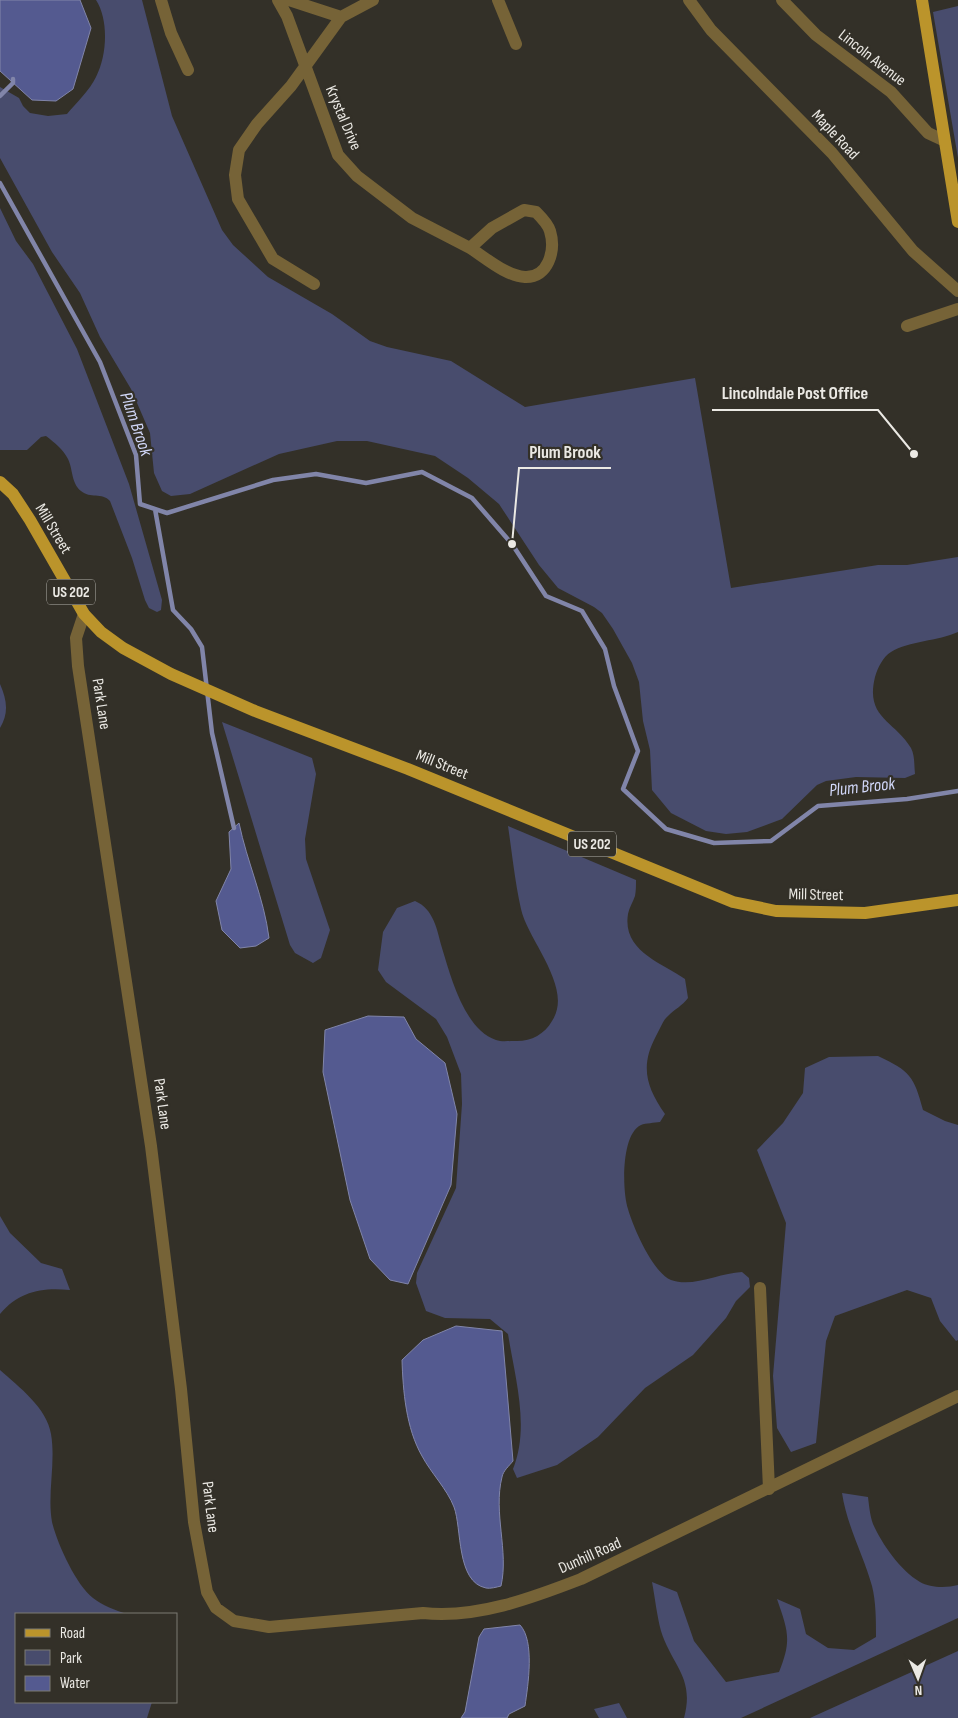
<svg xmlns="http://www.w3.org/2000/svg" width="958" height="1718" viewBox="0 0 958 1718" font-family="'Sofia Sans Condensed',sans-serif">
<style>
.green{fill:#484c6d}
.water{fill:#545a90;stroke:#8185a9}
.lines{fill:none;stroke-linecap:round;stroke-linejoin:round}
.stream{stroke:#8185a9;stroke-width:4.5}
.street{stroke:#766337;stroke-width:12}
.primary{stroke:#bb942b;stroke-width:12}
.labels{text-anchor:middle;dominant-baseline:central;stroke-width:4.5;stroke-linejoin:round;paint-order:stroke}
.shield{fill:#333028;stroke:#b4b2ac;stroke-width:1}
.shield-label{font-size:15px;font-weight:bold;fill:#ebe9e4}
.street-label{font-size:16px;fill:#ebe9e4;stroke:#333028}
.water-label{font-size:18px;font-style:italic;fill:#d1d7f8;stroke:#333028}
.leader{fill:none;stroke:#ebe9e4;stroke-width:2}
.callout-dot{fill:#ebe9e4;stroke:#333028;stroke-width:2}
.callout-label{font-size:18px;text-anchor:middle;font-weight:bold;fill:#ebe9e4;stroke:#333028;stroke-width:4.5;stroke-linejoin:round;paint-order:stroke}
</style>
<rect width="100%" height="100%" fill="#333028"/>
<!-- green -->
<path class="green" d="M96 0H142L172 116 222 230 233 245 268 277 332 314 370 341 387 347 451 361 525 407 695 378 731 588 878 565H907L958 557V632C938 641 909 641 891 652 883 657 878 667 875 677 865 718 894 720 911 748 915 756 914 765 915 774L905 778 856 777 826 781 817 785 782 819 747 832 726 834 706 831 671 813 652 790 650 750 643 721 639 682 632 663 613 629 602 613 594 607 558 588 539 565 499 504 468 478 435 456 367 441H337L279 454 190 494 171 496 162 491 154 473 150 433 131 389 100 337 80 293 52 252 0 158V87L19 98 23 106 30 113 48 116 67 114C76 103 90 90 96 77 107 56 109 20 96 0Z
M958 6V158L933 12Z
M0 208 16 241 33 264 77 349 129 484 162 600 161 610 157 612 149 608 145 600 132 558 110 501C102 492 90 499 81 491 71 483 73 469 68 459 63 449 55 443 46 436L41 437 27 450H0Z
M0 684C7 700 9 713 0 728Z
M222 722 312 758 316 774 305 839 306 859 330 930 321 958 313 963 295 953 290 945Z
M508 826 636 880C636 885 636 891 635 896 633 902 629 908 628 914 622 951 662 963 685 979L688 998C682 1006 675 1009 668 1016 663 1020 660 1029 656 1036 640 1066 646 1087 665 1114L660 1122C654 1123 646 1123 641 1125 621 1134 622 1191 628 1209 633 1227 653 1273 671 1280 693 1288 719 1273 742 1272L749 1278 750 1287 736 1301 726 1318 693 1355 645 1388 598 1437 557 1465 517 1478 513 1469C530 1427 515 1378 508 1334L490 1319 445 1318 426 1311 416 1283 417 1273 456 1188 462 1104 461 1074 447 1037 436 1019 386 982 378 970 383 932 397 908 415 901C434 909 437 930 442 948 451 977 464 1029 496 1040 501 1042 508 1041 514 1041 530 1042 544 1035 552 1021 574 988 528 941 521 909 515 882 512 853 508 826Z
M878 1056C910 1071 914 1076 923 1110L945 1121 958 1125V1340L956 1341 940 1321 931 1298 907 1290 835 1316 826 1341 816 1443 791 1452 777 1428 773 1376 786 1223 757 1150 783 1123 803 1093 805 1068 829 1057Z
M0 1216 10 1233 41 1263 62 1269 70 1290C43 1287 19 1291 0 1314Z
M0 1370C19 1387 47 1408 51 1434 56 1463 47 1494 52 1522 57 1543 76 1585 93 1598 103 1606 115 1610 127 1614H16V1702H152L147 1718H0Z
M842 1493 868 1497C869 1505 870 1516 873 1524 882 1544 900 1570 920 1582 930 1588 947 1588 958 1585V1618L741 1718H684C695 1677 672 1666 661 1631 657 1616 655 1598 652 1582L677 1592 694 1641 726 1682 779 1672C792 1640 788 1631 777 1599L800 1609 806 1634 828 1648 854 1650 876 1637C876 1620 876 1602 872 1586 863 1554 847 1526 842 1493Z
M958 1651V1718H810Z
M619 1703 627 1718H599L594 1709Z"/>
<!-- water -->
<path class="water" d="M0 0H80L91 28 73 89 56 101 32 100 0 71Z
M239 823C247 862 264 898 269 938L256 946 240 948 222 930 216 901 231 869 229 832Z
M368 1016 404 1017 416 1039 445 1063 457 1114 451 1185 408 1284 390 1280 370 1259 350 1200 323 1072 325 1030Z
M456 1326 502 1331 513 1461C509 1466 503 1471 502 1477 493 1513 509 1551 501 1586 497 1587 490 1589 486 1588 456 1582 462 1528 454 1507 447 1489 431 1473 422 1456 406 1428 403 1391 402 1360L423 1340Z
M520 1625C535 1641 528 1685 525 1706L509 1714 507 1718H461L465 1712 479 1637 484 1629Z"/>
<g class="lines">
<!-- stream -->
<path class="stream" d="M0 96 13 83V79
M0 183 100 362 136 455 140 504 167 513 273 480 316 474 366 483 422 472 472 498 512 544 546 596 582 611 605 649 614 686 638 751 623 789 666 829 714 843 771 841 818 806 907 799 958 791
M155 509 173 610 191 629 202 647 212 733 234 828"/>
<!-- street -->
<path class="street" d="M161 0 171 33 188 70
M278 0 287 16 338 155 357 176 412 218 470 248
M289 0 341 17 373 0
M498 0 516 44
M689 0 711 30 832 153 913 251 958 291
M782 0 816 35 891 92 928 133 943 140
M524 210 536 212C541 217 548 224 550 231 556 251 548 278 525 277 506 276 486 258 470 248L492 228Z
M314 284 273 259 238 199 235 175 239 150 257 124 291 86 341 17
M907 326 958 309
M84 614 76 638 78 666 151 1146 181 1389 194 1522 207 1592 216 1608 234 1621 269 1627 423 1613C476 1619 532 1598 581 1579L958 1396
M760 1288 769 1489"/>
<!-- primary -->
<path class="primary" d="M922 0 958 222
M0 482 13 494 30 520 84 614 101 632 123 648 171 674 255 711 408 769 733 902 776 911 865 913 958 900"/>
</g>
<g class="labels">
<!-- shield labels -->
<g class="shield">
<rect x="47" y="579.5" width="48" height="25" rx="4"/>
<rect x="568" y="831.5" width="48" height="25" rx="4"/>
</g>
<g class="shield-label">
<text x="71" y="592">US 202</text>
<text x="592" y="844">US 202</text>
</g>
<!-- street labels -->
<g class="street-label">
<text transform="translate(872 58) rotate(38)">Lincoln Avenue</text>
<text transform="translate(343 118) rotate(67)">Krystal Drive</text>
<text transform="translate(835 135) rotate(47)">Maple Road</text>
<text transform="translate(53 529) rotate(59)">Mill Street</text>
<text transform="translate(101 704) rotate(81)">Park Lane</text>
<text transform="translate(442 765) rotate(22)">Mill Street</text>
<text transform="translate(816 895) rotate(1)">Mill Street</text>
<text transform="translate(162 1104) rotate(82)">Park Lane</text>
<text transform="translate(210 1507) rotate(83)">Park Lane</text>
<text transform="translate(590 1556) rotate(-24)">Dunhill Road</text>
</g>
<!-- water labels -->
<g class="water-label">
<text transform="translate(136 424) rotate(71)">Plum Brook</text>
<text transform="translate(862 787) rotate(-6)">Plum Brook</text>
</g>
</g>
<!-- callouts -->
<path class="leader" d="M914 454L878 410H712M512 544L519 468H611"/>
<g class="callout-dot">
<circle cx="914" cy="454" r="5"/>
<circle cx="512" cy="544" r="5"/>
</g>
<g class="callout-label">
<text x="795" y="399">Lincolndale Post Office</text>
<text x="565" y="458">Plum Brook</text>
</g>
<!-- legend -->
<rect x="15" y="1613" width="162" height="90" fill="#333028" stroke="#7d7a73"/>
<rect x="25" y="1629" width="25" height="8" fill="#bb942b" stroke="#7d7a73"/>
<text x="60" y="1638" font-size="15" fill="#ebe9e4">Road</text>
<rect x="25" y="1650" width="25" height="15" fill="#484c6d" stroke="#7d7a73"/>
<text x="60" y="1663" font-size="15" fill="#ebe9e4">Park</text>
<rect x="25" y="1676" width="25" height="15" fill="#545a90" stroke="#7d7a73"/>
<text x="60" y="1688" font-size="15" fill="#ebe9e4">Water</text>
<!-- north arrow -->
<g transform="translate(918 1678) rotate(178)" stroke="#333028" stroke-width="4" paint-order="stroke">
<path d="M0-4L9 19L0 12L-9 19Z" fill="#ebe9e4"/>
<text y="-8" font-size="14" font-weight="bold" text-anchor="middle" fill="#ebe9e4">N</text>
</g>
</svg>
